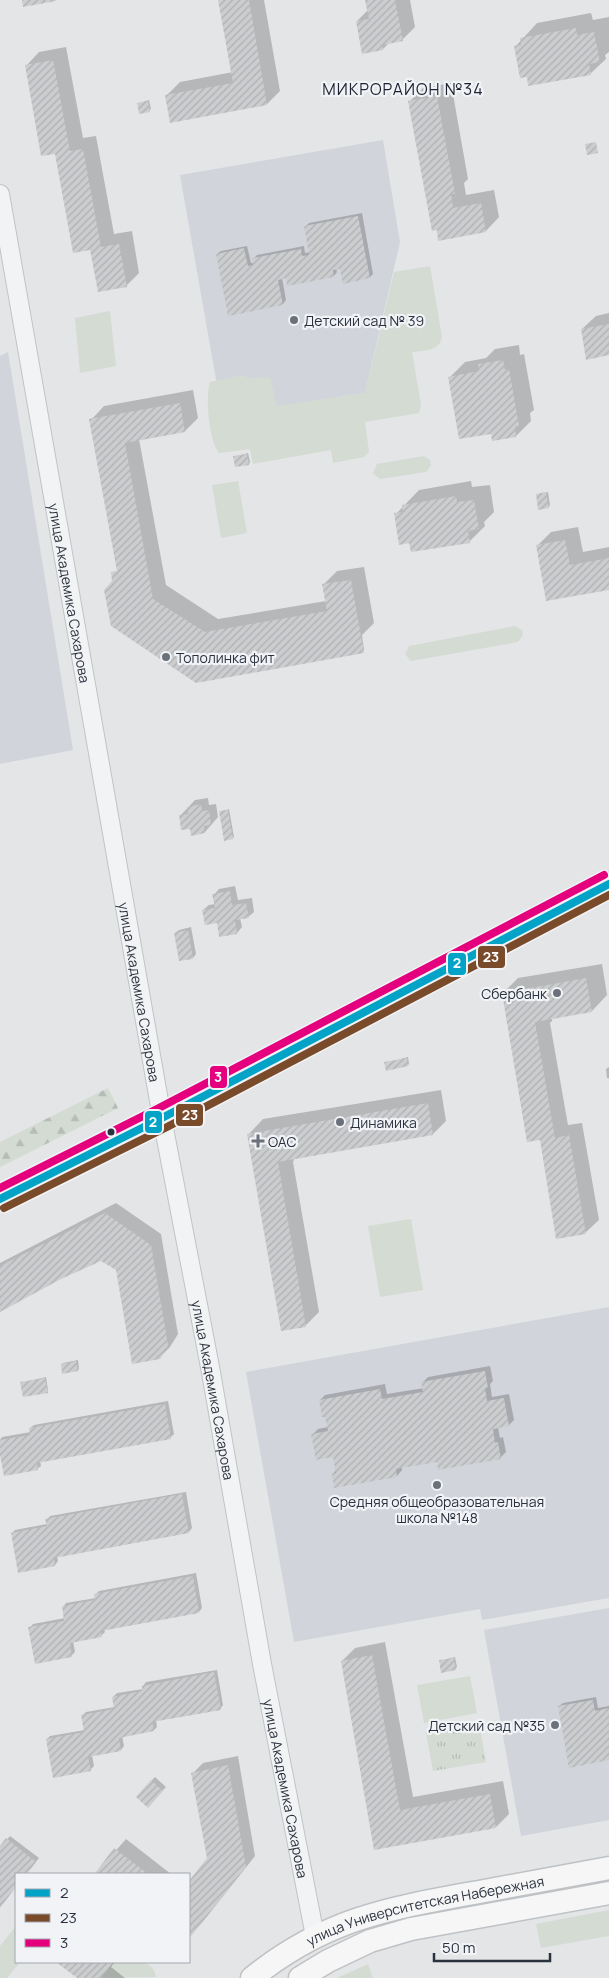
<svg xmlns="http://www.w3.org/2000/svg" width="609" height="1978" viewBox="0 0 609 1978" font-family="Manrope,sans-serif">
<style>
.built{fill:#d1d4da}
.grass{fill:#d4dbd3}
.forest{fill:url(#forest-firs)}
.park{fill:url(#park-tufts)}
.shadow{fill:#0003}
.building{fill:url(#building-hatch)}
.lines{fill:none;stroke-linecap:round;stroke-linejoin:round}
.minor-casing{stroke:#c1c3c5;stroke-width:20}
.major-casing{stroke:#bfc2c5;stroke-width:25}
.minor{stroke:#f2f3f4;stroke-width:18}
.major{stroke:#f6f6f6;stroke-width:22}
.bus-1-casing{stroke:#f1f3f6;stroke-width:11}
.bus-2-casing{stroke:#f1f3f6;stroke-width:11}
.bus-3-casing{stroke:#f1f3f6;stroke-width:11}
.bus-1{stroke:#02a3c7;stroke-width:8}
.bus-2{stroke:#7a4b2a;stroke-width:8}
.bus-3{stroke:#e5007d;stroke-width:8}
.poi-dot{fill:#6b717a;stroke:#f1f3f6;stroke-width:2}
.bus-dot{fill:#2b323f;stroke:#f1f3f6;stroke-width:2}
.labels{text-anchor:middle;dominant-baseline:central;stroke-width:4.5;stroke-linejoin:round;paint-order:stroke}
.poi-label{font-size:14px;fill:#2b323f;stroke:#f1f3f6;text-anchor:start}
.street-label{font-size:14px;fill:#2b323f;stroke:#f1f3f6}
.quarter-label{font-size:16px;letter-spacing:1px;fill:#1d2330;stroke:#f1f3f6}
.line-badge{stroke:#f1f3f6;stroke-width:2}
.badge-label{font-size:14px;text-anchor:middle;font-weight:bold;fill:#fff}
</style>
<defs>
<pattern id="forest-firs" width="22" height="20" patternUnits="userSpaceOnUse" patternTransform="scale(1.25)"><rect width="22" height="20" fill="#d4dbd3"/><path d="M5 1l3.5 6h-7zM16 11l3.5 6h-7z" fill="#b6bcb6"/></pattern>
<pattern id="park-tufts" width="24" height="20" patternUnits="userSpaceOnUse" patternTransform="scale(1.25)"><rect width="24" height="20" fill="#d4dbd3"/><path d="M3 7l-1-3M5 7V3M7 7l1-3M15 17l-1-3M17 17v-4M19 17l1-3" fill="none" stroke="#b6bcb6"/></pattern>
<pattern id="building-hatch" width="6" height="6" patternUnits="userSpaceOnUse" patternTransform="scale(1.25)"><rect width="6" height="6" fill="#cbcdcf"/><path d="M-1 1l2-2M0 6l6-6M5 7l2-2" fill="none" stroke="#aeb0b3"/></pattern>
</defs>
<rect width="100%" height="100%" fill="#e3e5e7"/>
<!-- built -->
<path class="built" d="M383 140 400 242 365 393 276 407 218 391 180 175Z
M8 352 73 750 0 764V356Z
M609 1307V1598L482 1620 480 1609 294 1642 246 1372Z
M609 1608V1820L521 1836 484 1630Z"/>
<!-- grass -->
<path class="grass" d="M430 266 442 337C439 352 424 350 412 352L421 405 419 413 365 422 369 452 364 457 333 463 331 450 253 464 250 449 219 453C209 441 205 397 210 382L243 375C252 382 260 375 270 378L277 406 365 393 394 272Z
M110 311 116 366 80 373 75 318Z
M424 456 430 460 431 465 426 472 380 479 373 473 377 464Z
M238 481 247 533 221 538 212 485Z
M515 626 522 630 523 635 518 642 411 661 405 654 409 646Z
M411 1219 423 1290 380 1297 368 1226Z
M470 1676 477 1713 424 1723 417 1685Z
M609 1910V1936L541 1948 536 1924Z
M16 1926V1962H20L7 1978H0V1946Z
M113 1962C128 1962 153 1956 156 1977L101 1978Z
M368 1964 373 1978H337Z"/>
<!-- forest -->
<path class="forest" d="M108 1088 118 1108 0 1167V1142Z"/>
<!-- park -->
<path class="park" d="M479 1723 486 1762 433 1771 426 1733Z"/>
<!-- shadow -->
<path class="shadow" d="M220 0H264L280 91 267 104 171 121 167 95 180 82 233 72Z
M366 0H410L415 27 402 40 389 43 383 49 363 52 357 21 368 10Z
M591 13 593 20 609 17V52L605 55 606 59 590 74 528 75 515 47 537 23Z
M66 47 83 138 96 136 114 234 132 231 139 273 126 286 91 249 26 66 39 52Z
M451 83 468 179 464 183 466 195 494 190 499 217 486 231 439 239 409 102 423 88Z
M149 100 151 109 149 111 139 103Z
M362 213 373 274 370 277 341 267 336 268 337 272 334 276 288 284 287 277 282 278 286 300 283 304 229 314 217 254 221 251 247 246 251 263H254L253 259 257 255 304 246 305 253 310 252 305 227 309 223Z
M609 313V354L582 329 596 316Z
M519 345 520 355 524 354 534 410 530 413 531 421 516 436 492 432 450 377 465 362 486 358 495 349Z
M193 390 198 418 185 431 139 439 166 585 218 619 326 601 323 585 337 571 364 567 374 623 362 635 364 650 363 651 197 681 114 582 113 573 118 571 91 420 104 406Z
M248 453 250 462 249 464 235 457Z
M471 481 472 487 490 485 494 512 484 522 485 526 469 542H410L396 514 419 490Z
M548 492 550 505 549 507 537 495Z
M578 527 583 552 609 547V589L538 545 551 532Z
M208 798 209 805 216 804 218 817 205 832 191 827 180 816 195 800Z
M229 809 234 837 233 838 220 812Z
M235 886 238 900 252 898 254 912 248 917 240 918 242 927 237 933 218 922 203 910 209 905 215 904 214 895 219 889Z
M191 927 196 954 193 958 175 933 179 930Z
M602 964 607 995 592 1011 552 1017V1021L550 1023 568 1125 582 1123 599 1220 585 1233 541 1139 503 993 518 978Z
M408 1057 409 1064 408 1065 386 1063Z
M609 1067V1078H607L606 1069Z
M441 1090 446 1121 433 1134 295 1158 293 1162 319 1312 305 1326 248 1135 263 1119Z
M116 1203 161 1234 178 1334 170 1347 159 1358 117 1269 101 1259 61 1278 0 1311V1263Z
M78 1360 79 1369 78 1370 63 1373 62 1364 63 1363Z
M490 1366 493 1381 490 1384 492 1397 509 1394 514 1420 509 1425 498 1427 500 1438 503 1437 506 1452 500 1458 438 1461 402 1467V1470L397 1476 333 1474 336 1470 334 1456 312 1435 318 1429 328 1427 326 1415 320 1400 325 1395 385 1384 387 1394 424 1388 423 1382 428 1377Z
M46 1377 48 1390 47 1392 21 1383Z
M168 1401 174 1434 170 1438 40 1461 41 1466 37 1469 0 1448V1440L2 1437 31 1432 30 1428 34 1425Z
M186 1492 192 1528 189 1532 57 1556 58 1561 55 1565 19 1571 12 1533 15 1530 47 1524V1520L50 1516Z
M196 1573 202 1608 199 1612 104 1629 105 1632 101 1636 73 1641 75 1652 71 1656 30 1628 33 1624 65 1618 63 1607 66 1603 96 1598 95 1595 99 1591Z
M385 1642 413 1797 503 1781 509 1814 496 1827 375 1849 342 1661 355 1648Z
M455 1657 457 1667 455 1669 440 1661Z
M217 1670 223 1705 220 1709 156 1720 157 1727 154 1730 122 1736 124 1746 121 1750 92 1755 94 1766 90 1770 47 1739 50 1736 85 1730 82 1716 86 1712 115 1707 113 1697 117 1693 143 1689V1686L146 1682Z
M596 1697 598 1708 609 1706V1759L559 1706 563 1703Z
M238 1756 255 1856 201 1924 191 1935 189 1933V1883L209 1858 193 1773 203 1763Z
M155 1777 166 1787 148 1806 151 1781Z
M10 1836 39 1858 26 1874H16V1886L0 1907V1848Z
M126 1839 171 1874H100L97 1872Z
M58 1962H115L111 1967 125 1978H79Z"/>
<!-- building -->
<path class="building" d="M22 0H56V1L23 7Z
M218 0H249L267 105 170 123 165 95 233 83Z
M365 0H395L403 41 382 45 383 50 362 54 356 21 369 19Z
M576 28 577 35 594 32 600 62 589 64 591 75 528 86 527 77 520 78 514 46 521 45 520 38Z
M53 60 70 151 83 149 101 247 119 244 127 287 98 292 90 250 73 253 55 154 41 156 25 65Z
M437 96 455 194H451L453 208 481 203 486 232 438 241 437 230 432 231 408 101Z
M148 101 150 112 139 114 137 103Z
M596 142 598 153 587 155 585 144Z
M358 216 370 278 343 284 340 269 333 270 334 277 287 286 286 278 278 280 283 305 228 316 216 254 244 248 248 266 253 265 252 258 301 249 302 256 309 255 304 226Z
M609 324V355L586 360 581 329Z
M503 360 505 370 509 369 519 426 515 427 516 437 492 441 491 434 459 439 448 377 479 371 478 364Z
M180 403 185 432 125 443 153 599 205 632 327 611 322 584 351 580 364 653 196 683 111 626 104 590 112 581 111 572 117 571 89 419Z
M247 454 249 465 235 467 233 456Z
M546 492 549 508 538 510 536 494Z
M456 496 457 502 474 500 479 529 468 531 470 543 411 552 409 543 399 545 394 513 403 512 402 505Z
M565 540 570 565 609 558V590L546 601 536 545Z
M201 804 202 811 209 810 211 825 204 826 205 833 191 836 190 829 181 830 179 815 188 814 187 807Z
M228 810 233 839 224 841 219 811Z
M230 891 232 905 246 903 249 918 235 920 237 934 219 937 217 923 205 925 202 910 215 908 212 894Z
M188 930 193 959 179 961 174 933Z
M586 978 592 1012 535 1022 555 1138 569 1135 586 1234 556 1239 540 1140 527 1142 502 993Z
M407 1058 408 1066 386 1071 384 1062Z
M428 1103 433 1135 278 1162 306 1327 281 1331 247 1134Z
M105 1213 151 1245 168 1345 160 1359 132 1364 116 1270 101 1261 61 1279 0 1312V1266Z
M76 1361 78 1371 62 1374 61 1364Z
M485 1371 488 1388H485L487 1401 504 1398 509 1426 493 1429 495 1443 498 1442 501 1459 438 1470 437 1462 396 1469 397 1477 334 1488 332 1473H336L333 1457 316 1460 311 1434 328 1431 325 1417H322L319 1400 380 1389 382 1399 423 1392 421 1382Z
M45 1378 48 1393 23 1397 20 1382Z
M165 1404 171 1439 37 1463 38 1470 4 1476 0 1455V1440L30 1435 29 1428Z
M182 1494 189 1533 54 1558 55 1566 18 1573 11 1533 47 1526 45 1519Z
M193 1576 199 1613 101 1631 102 1637 70 1643 72 1657 35 1664 28 1627 64 1621 62 1606 95 1600 94 1594Z
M372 1655 400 1810 490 1794 496 1828 374 1850 341 1661Z
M454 1658 456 1670 441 1673 439 1660Z
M214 1672 221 1710 152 1722 154 1731 119 1738 121 1751 88 1757 91 1771 53 1778 46 1739 84 1732 81 1715 114 1709 112 1697 142 1691V1686Z
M593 1700 595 1711 609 1708V1760L569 1768 558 1706Z
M228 1765 246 1867 191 1936 189 1934V1881L207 1858 191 1773Z
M151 1780 163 1791 148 1808 136 1797Z
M6 1838 36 1862 27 1874H16V1887L0 1908V1846Z
M114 1848 148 1874H98L96 1872Z
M56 1962H113L101 1978H77Z"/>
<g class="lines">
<defs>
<g id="minor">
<path id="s1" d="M0 194 162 1118 210 1367 262 1664 315 1936"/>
</g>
<g id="major">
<path d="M0 1199 162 1118 609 884"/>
<path id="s2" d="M252 1978C325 1919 389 1908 479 1892 522 1884 566 1876 609 1868"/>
<path d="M300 1978 328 1961 370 1941 411 1929 609 1893"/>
</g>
</defs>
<!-- minor casing -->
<use href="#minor" class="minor-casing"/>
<!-- major casing -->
<use href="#major" class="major-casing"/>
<!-- minor -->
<use href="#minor" class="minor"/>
<!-- major -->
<use href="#major" class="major"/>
<defs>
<path id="bus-1" d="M0 1199 162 1118 609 884"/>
<path id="bus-2" d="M4 1208 167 1127 609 895"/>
<path id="bus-3" d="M0 1188 157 1109 604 875"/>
</defs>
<!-- bus-1 casing -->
<use href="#bus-1" class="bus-1-casing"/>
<!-- bus-2 casing -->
<use href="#bus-2" class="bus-2-casing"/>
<!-- bus-3 casing -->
<use href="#bus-3" class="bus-3-casing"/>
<!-- bus-1 -->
<use href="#bus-1" class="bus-1"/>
<!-- bus-2 -->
<use href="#bus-2" class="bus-2"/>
<!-- bus-3 -->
<use href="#bus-3" class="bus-3"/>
</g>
<!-- markers -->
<g class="poi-dot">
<circle cx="294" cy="320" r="5"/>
<circle cx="166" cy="657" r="5"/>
<circle cx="557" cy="993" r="5"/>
<circle cx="340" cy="1122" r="5"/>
<path d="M255.5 1133.5h5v5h5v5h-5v5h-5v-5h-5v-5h5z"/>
<circle cx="437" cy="1485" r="5"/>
<circle cx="555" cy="1725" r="5"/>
</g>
<circle class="bus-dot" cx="111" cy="1132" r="4.5"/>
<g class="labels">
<!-- poi labels -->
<g class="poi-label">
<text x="304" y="320">Детский сад № 39</text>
<text x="176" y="657">Тополинка фит</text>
<text x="547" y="993" text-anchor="end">Сбербанк</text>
<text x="350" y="1122">Динамика</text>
<text x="268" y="1141">ОАС</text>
<text x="437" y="1501" text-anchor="middle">Средняя общеобразовательная<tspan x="437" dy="16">школа №148</tspan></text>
<text x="545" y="1725" text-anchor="end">Детский сад №35</text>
</g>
<!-- street labels -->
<g class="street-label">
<text stroke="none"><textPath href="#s1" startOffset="405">улица Академика Сахарова</textPath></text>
<text stroke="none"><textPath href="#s1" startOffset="810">улица Академика Сахарова</textPath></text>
<text stroke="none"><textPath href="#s1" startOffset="1215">улица Академика Сахарова</textPath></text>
<text stroke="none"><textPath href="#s1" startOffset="1620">улица Академика Сахарова</textPath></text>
<text stroke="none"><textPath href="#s2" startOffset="189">улица Университетская Набережная</textPath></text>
</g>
<!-- quarter labels -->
<g class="quarter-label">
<text x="403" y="89">МИКРОРАЙОН №34</text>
</g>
</g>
<g class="line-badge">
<rect x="477" y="945" width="29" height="24" rx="5" fill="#7a4b2a"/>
<rect x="447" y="952" width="20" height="24" rx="5" fill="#02a3c7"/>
<rect x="209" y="1065" width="19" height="24" rx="5" fill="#e5007d"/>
<rect x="175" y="1103" width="29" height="24" rx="5" fill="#7a4b2a"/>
<rect x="144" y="1110" width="19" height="24" rx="5" fill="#02a3c7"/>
</g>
<g class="badge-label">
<text x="491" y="962">23</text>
<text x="457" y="968">2</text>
<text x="218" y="1082">3</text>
<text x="190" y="1120">23</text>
<text x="153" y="1127">2</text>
</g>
<!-- legend -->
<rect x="15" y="1873" width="175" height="90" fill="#f1f3f6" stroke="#a2a6ad"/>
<rect x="25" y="1889" width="25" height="8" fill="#02a3c7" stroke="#a2a6ad"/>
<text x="60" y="1898" font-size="15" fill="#2b323f">2</text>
<rect x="25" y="1914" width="25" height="8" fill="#7a4b2a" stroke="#a2a6ad"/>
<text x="60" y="1923" font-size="15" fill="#2b323f">23</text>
<rect x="25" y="1939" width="25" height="8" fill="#e5007d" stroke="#a2a6ad"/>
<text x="60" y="1948" font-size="15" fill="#2b323f">3</text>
<!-- scale -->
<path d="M434 1953v8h116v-8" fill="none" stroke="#2b323f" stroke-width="2.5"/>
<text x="442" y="1953" font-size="15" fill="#2b323f" stroke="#f1f3f6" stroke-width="4" paint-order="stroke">50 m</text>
</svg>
